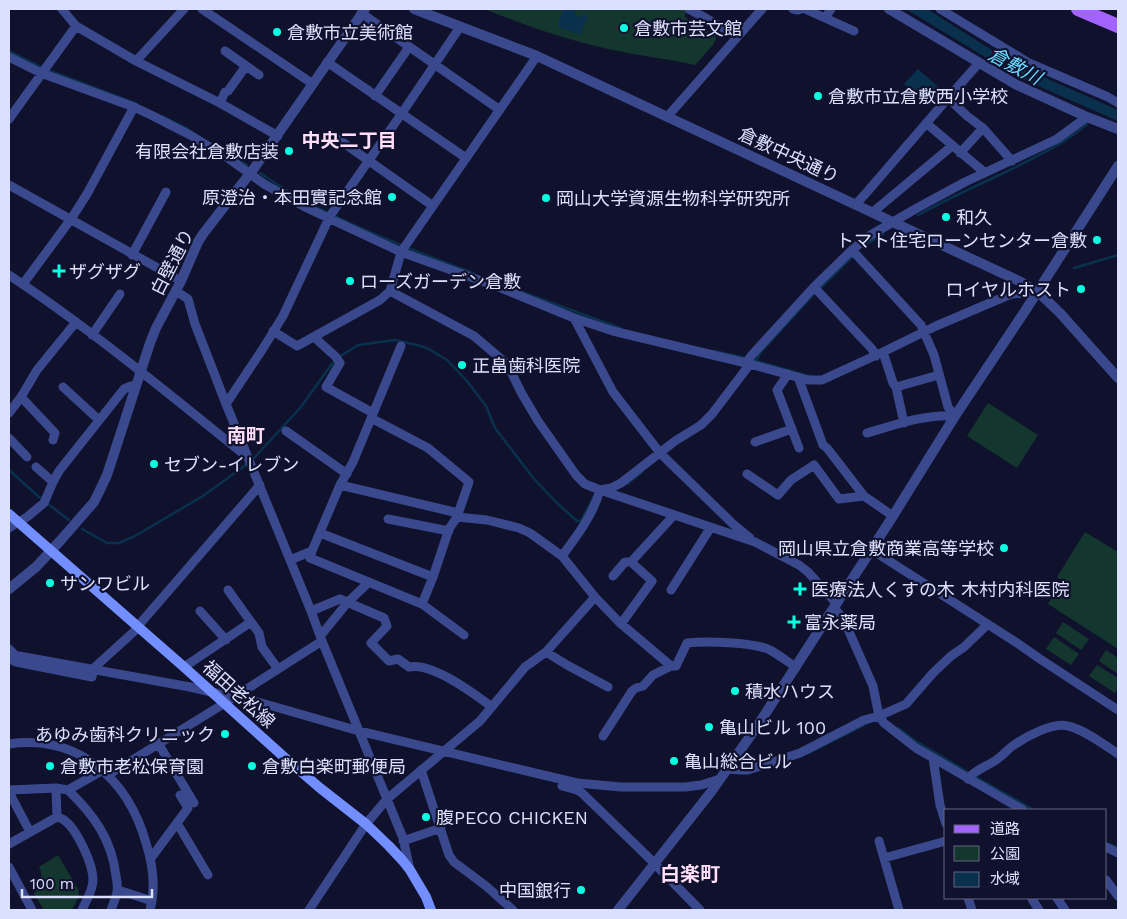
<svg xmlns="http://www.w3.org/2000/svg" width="1127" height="919" viewBox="0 0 1127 919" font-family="'Work Sans','Noto Sans JP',sans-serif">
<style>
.green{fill:#13372e}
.water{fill:#09314d}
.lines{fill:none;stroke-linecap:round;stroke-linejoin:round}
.stream{stroke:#09314d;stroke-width:2.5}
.minor{stroke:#3a498d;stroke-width:9}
.tertiary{stroke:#3a498d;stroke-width:10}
.secondary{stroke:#738eff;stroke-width:10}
.primary{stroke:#a363ff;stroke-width:14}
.poi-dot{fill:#08ffe2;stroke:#10122d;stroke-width:2}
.labels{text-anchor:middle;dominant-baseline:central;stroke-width:4.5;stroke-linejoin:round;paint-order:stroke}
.poi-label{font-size:18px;fill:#dce0ff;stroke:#10122d;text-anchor:start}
.street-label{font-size:18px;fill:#dce0ff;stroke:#10122d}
.water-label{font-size:19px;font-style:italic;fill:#6adaff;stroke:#10122d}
.neighbourhood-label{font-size:19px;font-weight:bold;fill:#ffdefa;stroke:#10122d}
.quarter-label{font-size:20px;font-weight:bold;fill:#ffdefa;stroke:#10122d}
</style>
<rect width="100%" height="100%" fill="#10122d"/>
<!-- green -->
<path class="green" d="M485 9H685L687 12 684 16 686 18 712 33 715 35 716 39 713 45 695 65C671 59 647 57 623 52 576 43 530 28 485 9Z
M988 403 1038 435 1017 468 967 436Z
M1085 532 1118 552V649L1048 604 1062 580 1057 577Z
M1063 622 1089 639 1081 650 1056 633Z
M1054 637 1079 654 1071 665 1046 649Z
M1106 650 1118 658V674L1099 661Z
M1097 665 1118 678V687L1115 693 1089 676Z
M58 855 78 889 79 896 72 910H44L34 894C41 886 44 876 39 867Z"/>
<!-- water -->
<path class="water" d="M564 9 575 10V14L578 17H580L583 14 588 16 580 35 557 26Z
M906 9H927L1006 59 1023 68 1118 110V121L1018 77Z
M918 69 943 91 929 106 904 84Z"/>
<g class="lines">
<!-- stream -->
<path class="stream" d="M9 51 43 68
M48 70 137 104
M162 116 188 129
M235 158 247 165
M260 173C273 182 286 190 299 198 355 228 414 251 473 273
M918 215C947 199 978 185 1008 171 1035 157 1064 144 1087 124
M865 245 883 234
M1074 268 1118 255
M522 292 620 328
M713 351 747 358
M752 360 812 377
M756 361 760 353 813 295 854 255
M9 470 39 497 69 520
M627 484 642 472
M82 529 107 543H119L135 536 203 496 243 467 255 457 301 407 331 365 339 357 358 345 395 340 421 346 429 349 447 360 467 381 486 406 495 428 534 479 558 504 577 521H581L594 496
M898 728 914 740 969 773
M809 753 868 723
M974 776 1034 810
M1106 843 1118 848"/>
<!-- minor -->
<path class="minor" d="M62 9 76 26 136 61 220 103 278 136
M202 9 313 84
M689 9 738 36
M793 9 798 10 801 9
M805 9 854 31
M940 9 1029 63 1108 97 1118 103
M361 13 500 110
M825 18 831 9
M225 51 259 75
M537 56 401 252 400 256 390 291 474 336 507 364 522 394 538 421 576 475 585 484 600 490 755 542 799 565 808 572 837 604
M9 57 41 73 134 107 151 115 190 135 228 158 264 184 307 208 401 252 501 288 574 318 613 331 746 363
M136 61 184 9
M327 62 466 158
M375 96 409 47
M948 98 979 63
M220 103 225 92 228 91 246 66
M667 117 762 9
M9 119 76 26
M926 123 984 172
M338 139 433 206
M960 153 983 128
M9 185 181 281
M856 204 867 192 948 98 967 116 983 128 1012 161
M873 212 952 146
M852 250 921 325 934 355 948 407 955 416
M132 255 166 192
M9 275C92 330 169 394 246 456
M23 284 71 219 87 194 134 107
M814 287 872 349 876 356
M176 291 188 299 195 324 226 404 311 611 322 641 403 838 410 870
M1038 292 1012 294 1004 297 936 326 883 352 822 380H808L746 363 751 356 814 287 852 250 869 236 917 208 965 182 1057 139 1087 117
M574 318 613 392 660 453 733 524 750 538
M273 331 297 346 380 300 390 291
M92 335 120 294
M314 337 336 357 340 363 326 387 373 413
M883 352 893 383 896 387 904 423
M788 374 777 390 799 448
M798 377 823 445 827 448 864 496
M63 387 99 420
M896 387 939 375
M21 397 55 433 53 440
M226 404 262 350 283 316 330 216 402 113 460 27
M9 413 21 397 37 370 76 322
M371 418 428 448 469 482 457 517 449 529 433 577 422 604
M286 431 347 474
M867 433C895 425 925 414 955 416
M9 438 27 457
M755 442 792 429
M36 467 53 482
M747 474 778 495 791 480 814 465 839 499 864 496 893 516
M340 485 458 513
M600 490 611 488 621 483 675 441 701 425 712 414 750 364
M457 517 487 520 519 528 530 533 562 556 595 597 619 622 671 666H676L687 643C706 641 753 642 770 650 779 655 788 662 796 667
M388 519 449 531
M9 528 27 517 44 503 53 482 59 471 124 389 131 386H136
M320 533 433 577
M872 550 1017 643 1040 659 1118 710
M312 551 310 558 422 604 464 635
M562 556C577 536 593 515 600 490
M290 560 312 551 340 485 353 462 401 346
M613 576 625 562H631L674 515
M228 590 259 633 262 647 278 669
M671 590 711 527
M834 608 841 616 847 627 873 686 879 716 884 723 916 748 1023 810
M200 611 226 640
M311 611 340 599 384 618 387 626 371 643 389 661 398 659 409 667C432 662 473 693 492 707
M621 624 652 581 631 562
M138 626 260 485
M321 635 348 602 369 582
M9 649 15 655 19 656 190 687 224 695 237 696 359 731 577 783 621 787H685L701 785 720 779
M546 652 567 665 608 687
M9 658 16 662 92 677 93 671 96 666 139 627
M184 667 251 622
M603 736 632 691 636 688 643 686 653 675 671 666
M158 743 194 803
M9 744C78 734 128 779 146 843 153 865 156 888 150 910
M933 758 940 805 946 824
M728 769 741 770H748L800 753 864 720 879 716 906 704 933 673 951 656 964 647 988 624
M421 770 449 855 454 862 486 886 513 910
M108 775 225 703 322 641
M968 779C976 768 990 766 1000 757 1005 753 1009 748 1014 745 1027 736 1053 722 1068 726 1083 729 1105 745 1118 754
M562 786 577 790 582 793 647 856 700 910
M56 788 57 817
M9 790 56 788 68 790 103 770
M68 790C94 815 112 840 116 876 117 881 118 887 117 892 116 898 113 904 111 910
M9 792 30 832
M177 823 208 875
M403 841 441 828
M879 841 899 910
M9 844 57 817C59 818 62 818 64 820 77 829 93 864 93 880 93 890 86 901 82 910
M1106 847 1118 853
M151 858 188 808 180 795
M884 858 946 841
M9 867 32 910
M1106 880 1118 896
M118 890 152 901
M968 898 972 910
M1057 898 1065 910
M1032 899 1039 910
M309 910 366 824 387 799 480 721 525 667 546 652 595 597"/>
<!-- tertiary -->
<path class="tertiary" d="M414 9 537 56 612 91 1021 282 1038 292 1060 313 1118 378
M889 9 1015 84 1087 117 1118 129
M9 589 36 567 60 541 94 502 98 494 107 475 150 343 156 328 181 281 198 242 203 234 255 167 365 9
M618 910 711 792 758 725 893 516 955 416 1025 311 1118 166"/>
<!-- secondary -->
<path class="secondary" d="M9 514 184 667 284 757 320 788 366 824 389 846 403 861 410 870 426 897 431 910"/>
<!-- primary -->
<path class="primary" d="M1078 9 1118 26"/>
</g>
<!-- markers -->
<g class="poi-dot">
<circle cx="624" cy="28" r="5"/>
<circle cx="277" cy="32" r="5"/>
<circle cx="818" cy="96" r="5"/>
<circle cx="289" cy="151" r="5"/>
<circle cx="392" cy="197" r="5"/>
<circle cx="546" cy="198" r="5"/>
<circle cx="946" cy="217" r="5"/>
<circle cx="1097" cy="240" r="5"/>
<path d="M56.5 263.5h5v5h5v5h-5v5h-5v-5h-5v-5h5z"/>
<circle cx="350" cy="281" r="5"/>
<circle cx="1081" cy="289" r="5"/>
<circle cx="462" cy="365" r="5"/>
<circle cx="154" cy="464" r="5"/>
<circle cx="1004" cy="548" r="5"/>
<circle cx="50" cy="583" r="5"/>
<path d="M797.5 581.5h5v5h5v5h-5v5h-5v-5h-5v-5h5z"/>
<path d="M791.5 614.5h5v5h5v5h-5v5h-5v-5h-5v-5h5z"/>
<circle cx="735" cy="691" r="5"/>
<circle cx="709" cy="727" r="5"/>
<circle cx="225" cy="734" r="5"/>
<circle cx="674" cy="761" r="5"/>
<circle cx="50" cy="766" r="5"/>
<circle cx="252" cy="766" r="5"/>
<circle cx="426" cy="817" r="5"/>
<circle cx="581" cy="890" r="5"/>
</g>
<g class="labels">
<!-- poi labels -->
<g class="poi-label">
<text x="634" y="28">倉敷市芸文館</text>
<text x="287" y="32">倉敷市立美術館</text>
<text x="828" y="96">倉敷市立倉敷西小学校</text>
<text x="279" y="151" text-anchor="end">有限会社倉敷店装</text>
<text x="382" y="197" text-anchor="end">原澄治・本田實記念館</text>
<text x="556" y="198">岡山大学資源生物科学研究所</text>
<text x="956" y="217">和久</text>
<text x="1087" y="240" text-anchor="end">トマト住宅ローンセンター倉敷</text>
<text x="69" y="271">ザグザグ</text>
<text x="360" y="281">ローズガーデン倉敷</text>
<text x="1071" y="289" text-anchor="end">ロイヤルホスト</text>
<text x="472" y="365">正畠歯科医院</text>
<text x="164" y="464">セブン-イレブン</text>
<text x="994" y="548" text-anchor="end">岡山県立倉敷商業高等学校</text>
<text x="60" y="583">サンワビル</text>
<text x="811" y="589">医療法人くすの木 木村内科医院</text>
<text x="804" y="622">富永薬局</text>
<text x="745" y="691">積水ハウス</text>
<text x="719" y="727">亀山ビル 100</text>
<text x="215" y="734" text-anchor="end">あゆみ歯科クリニック</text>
<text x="684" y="761">亀山総合ビル</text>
<text x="60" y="766">倉敷市老松保育園</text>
<text x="262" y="766">倉敷白楽町郵便局</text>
<text x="436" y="817">腹PECO CHICKEN</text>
<text x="571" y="890" text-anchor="end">中国銀行</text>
</g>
<!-- street labels -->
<g class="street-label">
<text transform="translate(789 155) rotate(25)">倉敷中央通り</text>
<text transform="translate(172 262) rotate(-63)">白壁通り</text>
<text transform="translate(239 694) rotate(42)">福田老松線</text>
</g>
<!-- water labels -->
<g class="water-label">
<text transform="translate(1015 66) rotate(28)">倉敷川</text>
</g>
<!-- neighbourhood labels -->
<g class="neighbourhood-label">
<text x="349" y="140">中央二丁目</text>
<text x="246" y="435">南町</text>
</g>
<!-- quarter labels -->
<g class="quarter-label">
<text x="690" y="874">白楽町</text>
</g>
</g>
<!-- border -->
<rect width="1127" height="919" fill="none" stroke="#dce0ff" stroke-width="20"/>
<!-- legend -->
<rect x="944" y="809" width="162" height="90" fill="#10122d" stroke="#626481"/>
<rect x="954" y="825" width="25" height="8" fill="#a363ff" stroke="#626481"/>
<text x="990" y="834" font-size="15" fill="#dce0ff">道路</text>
<rect x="954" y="846" width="25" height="15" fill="#13372e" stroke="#626481"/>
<text x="990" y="859" font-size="15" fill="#dce0ff">公園</text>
<rect x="954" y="872" width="25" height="15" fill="#09314d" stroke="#626481"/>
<text x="990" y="884" font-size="15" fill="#dce0ff">水域</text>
<!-- scale -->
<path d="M22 889v8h130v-8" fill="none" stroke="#dce0ff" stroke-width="2.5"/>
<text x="30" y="889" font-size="15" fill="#dce0ff" stroke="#10122d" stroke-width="4" paint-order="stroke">100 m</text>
</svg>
